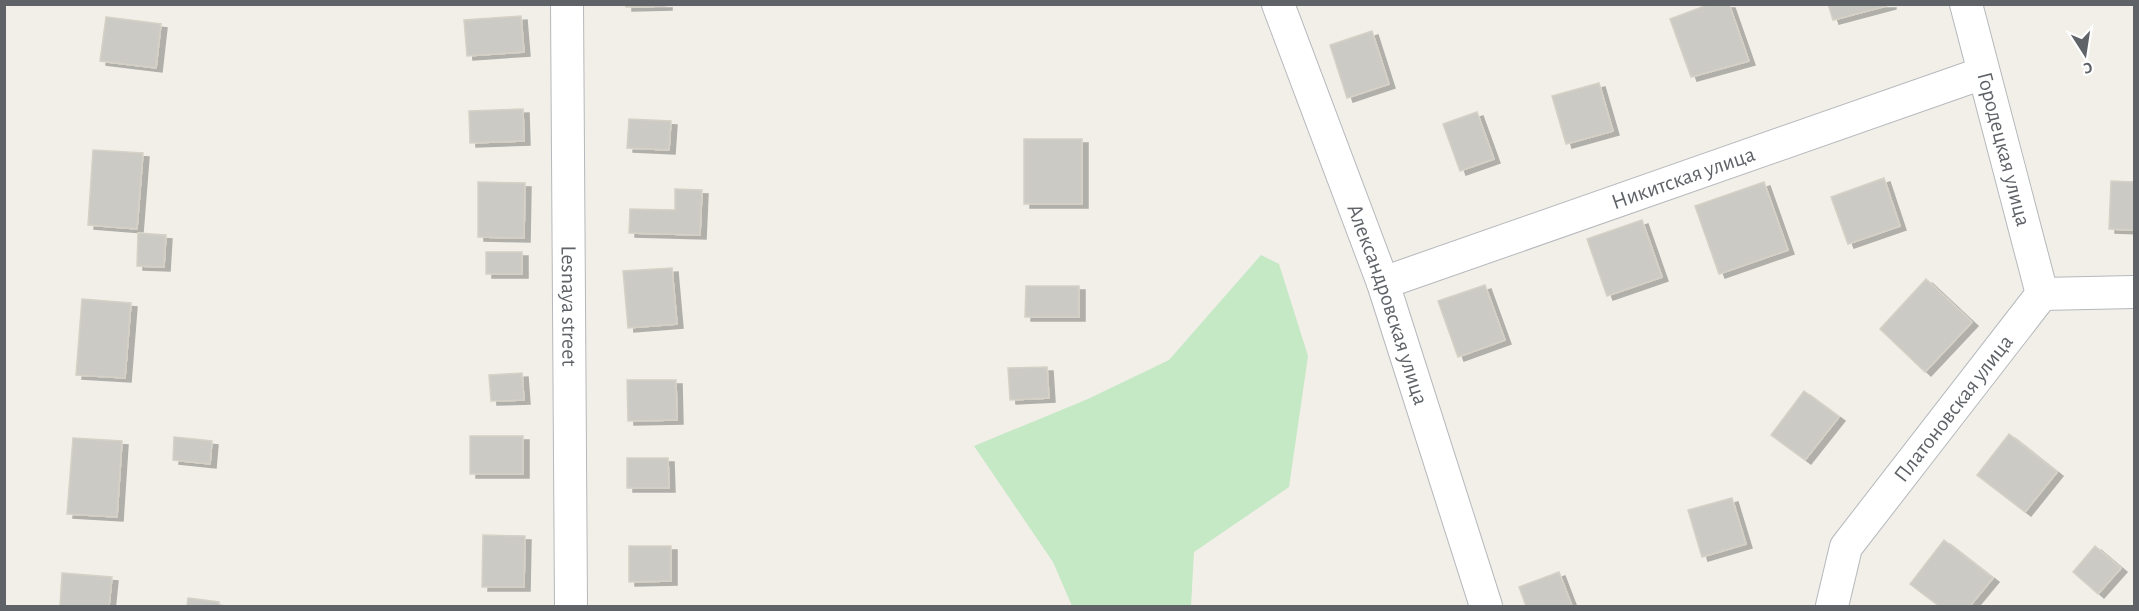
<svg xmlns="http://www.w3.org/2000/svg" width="2139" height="611" viewBox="0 0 2139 611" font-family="'Alegreya Sans',sans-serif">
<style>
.green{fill:#c5e8c5}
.building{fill:#cccac5;stroke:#d6d1c6;stroke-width:1.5;filter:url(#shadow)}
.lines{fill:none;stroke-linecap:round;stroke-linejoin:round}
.minor-casing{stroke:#b5b8bc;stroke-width:34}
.minor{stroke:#fff;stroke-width:32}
.labels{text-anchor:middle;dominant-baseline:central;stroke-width:4.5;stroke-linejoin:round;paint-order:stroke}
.street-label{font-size:22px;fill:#5f6368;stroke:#fff}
</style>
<defs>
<filter id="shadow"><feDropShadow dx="6" dy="4" stdDeviation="0" flood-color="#0004"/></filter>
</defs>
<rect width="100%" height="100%" fill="#f1efe8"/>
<!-- green -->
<path class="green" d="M1261 255 1279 264 1308 356 1289 487 1194 552 1191 606H1072L1053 562 974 446 1088 399 1169 360Z"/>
<!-- building -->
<path class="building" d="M626 4H666V6L626 7Z
M1710 4H1729L1749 61 1691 77 1670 19Z
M1828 4H1890V5L1833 20Z
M521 16 524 52 467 56 464 20Z
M106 17 161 24 156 68 100 61Z
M1372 31 1389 84 1347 98 1330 45Z
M1599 83 1613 131 1566 144 1552 96Z
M523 109 524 141 470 143 469 111Z
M1477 112 1494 159 1460 171 1443 124Z
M629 119 671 121 669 150 627 148Z
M1024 139H1082V204H1024Z
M93 150 143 153 137 229 88 225Z
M1884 178 1900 226 1848 244 1831 197Z
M2111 181 2134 182V230L2109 229Z
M478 182 525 183 524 238 478 237Z
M1764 182 1788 250 1719 274 1695 206Z
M675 189 702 190 700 235 629 233 630 209 675 210Z
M1642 220 1662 277 1607 296 1587 239Z
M138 233 166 235 164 267 137 266Z
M486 252H522V274H486Z
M672 268 677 324 628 328 623 271Z
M1926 279 1972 322 1925 372 1880 329Z
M1485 285 1505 340 1458 357 1438 301Z
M1026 286H1079V317H1025Z
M82 299 131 303 125 378 76 375Z
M1047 367 1049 398 1010 400 1008 368Z
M522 373 524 400 491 401 489 375Z
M627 380H676L677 420 628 421Z
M1804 391 1839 417 1805 460 1771 435Z
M2009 434 2057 472 2025 512 1977 475Z
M470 436H523V474H470Z
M174 437 212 441 210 464 173 460Z
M73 438 122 441 117 517 67 514Z
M627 458H668L669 488H627Z
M1732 498 1746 544 1702 557 1688 510Z
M483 535 525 536 524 587H482Z
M1944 540 1993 578 1970 606H1939L1910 584Z
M629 546H671V581L629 582Z
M2095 546 2121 568 2098 594 2073 572Z
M1559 572 1572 606H1526L1519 587Z
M62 573 112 577 109 606H60Z
M188 598 219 602V606H187Z"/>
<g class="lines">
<defs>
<g id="minor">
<path id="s1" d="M567 4 571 606"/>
<path id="s2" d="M1278 4 1383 283 1486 606"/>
<path id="s3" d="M1966 4 2042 294"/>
<path id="s4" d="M1383 283 1983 73"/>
<path d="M2042 294 2134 292"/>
<path id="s5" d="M1832 606 1846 547 2042 294"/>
</g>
</defs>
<!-- minor casing -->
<use href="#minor" class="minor-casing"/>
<!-- minor -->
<use href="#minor" class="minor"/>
</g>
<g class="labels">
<!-- street labels -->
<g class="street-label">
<text stroke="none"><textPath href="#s3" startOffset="150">Городецкая улица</textPath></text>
<text stroke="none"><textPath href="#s4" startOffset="318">Никитская улица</textPath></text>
<text stroke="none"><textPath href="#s2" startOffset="320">Александровская улица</textPath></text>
<text stroke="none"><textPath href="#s1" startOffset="302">Lesnaya street</textPath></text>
<text stroke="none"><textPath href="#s5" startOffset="236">Платоновская улица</textPath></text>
</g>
</g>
<!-- border -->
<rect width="2139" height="611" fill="none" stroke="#5f6368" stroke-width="12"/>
<!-- north arrow -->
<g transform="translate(2085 54) rotate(168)" stroke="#ffffff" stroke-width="4.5" paint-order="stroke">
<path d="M0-4.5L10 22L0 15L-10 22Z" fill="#5f6368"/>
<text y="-9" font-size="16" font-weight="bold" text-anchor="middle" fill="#5f6368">С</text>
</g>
</svg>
